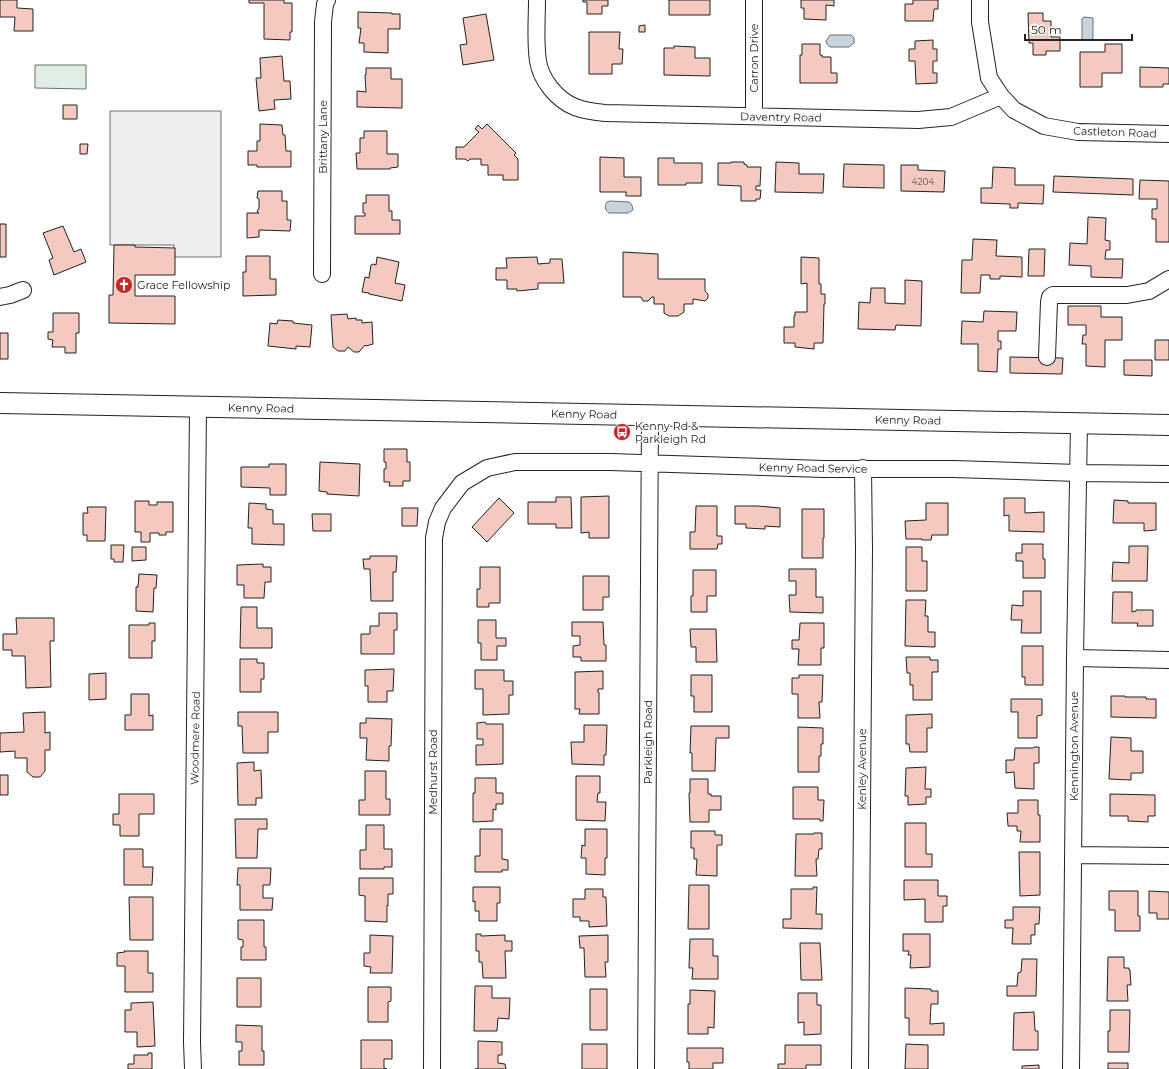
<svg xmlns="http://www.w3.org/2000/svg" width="1169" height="1069" viewBox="0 0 1169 1069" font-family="Montserrat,sans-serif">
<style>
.green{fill:#e0efe3;stroke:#6f6f6f}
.parking{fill:#ededed;stroke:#6f6f6f}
.water{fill:#c7d3dd;stroke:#6f6f6f}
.building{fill:#f3c9c0;stroke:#222}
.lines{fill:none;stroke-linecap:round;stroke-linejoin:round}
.minor-casing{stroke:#222;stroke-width:18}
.major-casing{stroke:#222;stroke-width:22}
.minor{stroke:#fff;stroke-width:16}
.major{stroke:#fff;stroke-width:20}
.labels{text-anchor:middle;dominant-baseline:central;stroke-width:3;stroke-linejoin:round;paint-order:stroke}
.number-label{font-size:9px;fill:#564c4a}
.street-label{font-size:11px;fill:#222;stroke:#fff}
.poi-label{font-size:11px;fill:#222;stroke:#fff;text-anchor:start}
</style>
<rect width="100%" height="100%" fill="#fff"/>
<!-- green -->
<path class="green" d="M35 65H86V89L35 88Z"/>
<!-- parking -->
<path class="parking" d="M110 111H221V257H175L174 245H110Z"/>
<!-- water -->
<path class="water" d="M1084 17 1093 18V38L1092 40H1083L1082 39V19Z
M830 35H851L854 38V43L849 47H830L827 44 826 41Z
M610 201 629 202 632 205 633 210 628 213H609C605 210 604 206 607 202Z"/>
<!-- building -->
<path class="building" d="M0 0H17V8L33 9V31H14L15 17H0Z
M249 0H284V3H292V32H290V40L264 39V3H249Z
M583 0H608V6H602V14H587V2H583Z
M669 0H710V15H669Z
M801 0H834V6L826 5V20L804 19V8H801Z
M913 0H938V9H934L933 21H905V4H913Z
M358 12 392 13V14H400V29H388V53L364 52V43H359L361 28H358Z
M1028 13H1043V21H1051V37H1060V51H1046V55H1033V43H1029Z
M486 14 494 60 463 65 460 45 467 44 463 18Z
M645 25V32H639V26Z
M589 32H620L619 49H623L622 64H612V74H589Z
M933 40V49H937V61H933V73H937V83L916 84 915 61H909V49H915V41Z
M802 44H820V55H822V57H831V73H837V83H800V55H802Z
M1105 44H1122V73H1102V87H1080V52H1105Z
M674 46 695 47V58H710V76L664 75V48H674Z
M282 56 284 81H290L291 99 274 100 275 109 259 111 256 78H261L260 58Z
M1140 67 1169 68V84H1163V87H1140Z
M366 68H391V79H402V108L357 107V91L366 92 365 75H366Z
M63 105H77V119H63Z
M260 124 282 125 283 135H285L286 151H291V167H257V165H248V151H257V141H260Z
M487 124 516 153 514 155 518 159V180H503V175H488V165H481V159H470L468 161 465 159H456V147H464L479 132 475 129 478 125 482 129Z
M364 131H387V154H398V167L390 168V169H357L356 153H360V138H364Z
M80 144H88L87 154H80Z
M600 157 624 158V177H641V196H626V192H600Z
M658 158H674V163H702V183H686V185H658Z
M731 162H744V164L747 165V167H761L760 186H756V190H761L760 199H756V201H741V186L718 185V163H731Z
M776 162 799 163V174H824L823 193 775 192Z
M844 164 884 165V188L843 187Z
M901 165H918V170L945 171 944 192 901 191Z
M993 167 1015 168V185H1044L1043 204 1018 203V208H1010V204L981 203V188H992Z
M1054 176 1133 179V195L1053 192Z
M1140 180 1169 181V242H1156V219H1152V209H1157V199H1139Z
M258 191H282V201H287V220H291L290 231 259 230V237L247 238V213H259L257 212 259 208V199L257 198Z
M366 195H389V211H392V220H400V234H355V216H365V213H363V203H366Z
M1088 217 1106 218 1105 240 1110 241V250H1106L1105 259H1123L1122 278 1091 277V266L1069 265 1070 243 1087 244Z
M0 224H6V257H0Z
M63 226 74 252 81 249 86 262 54 275 49 260 53 258 43 233Z
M973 239 997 240 996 256 1022 257V277L1000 276V279H990V275H981L980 293H961L962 260H972Z
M114 245H135V247L175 248V275H135V296H175V324L109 323V295H113Z
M1029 249H1045L1044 276H1028Z
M623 252 658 254V279H705V291L708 294V298L705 301 693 299V304H684V312L678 316H669L664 313V304H654V297H652L648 301H643L641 297H623Z
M246 256H270V279H276V295L243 296V272H246Z
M377 257 399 262 395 283 405 285 402 301 369 294V293L362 292 365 277 369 278 371 265 373 264 376 265Z
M537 257 538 264 550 263V259H562L564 283H538V289L517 291V289H507V280H496V268H507L506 258Z
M801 257 819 258V284H821V294H825V304H824L823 343H814V349L795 347V343H784V327H794V316H795V312H807V283L801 284Z
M905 280 922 281 921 326 896 325 895 330 858 329 859 302 870 303 871 288H885V303L905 304Z
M1068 306H1101V317H1122V340H1105V367L1086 366V344H1082L1083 335H1086V325H1068Z
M984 311 1017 312 1016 331H998V341H1001V349H998L997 372 978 371V344H961L962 321 983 322Z
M53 313H79V333H76V353H65V347H52L53 340 48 339V332H53Z
M347 314 348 319 356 318V320H362V323L372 322 373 344 366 346 365 345 359 352H354L348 347 345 351H338L333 347 331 315Z
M278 320 293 321V323L312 325 310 347 296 346V349L268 346 270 323 277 324Z
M0 333H8V359H0Z
M1155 340H1169V360H1155Z
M1010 357 1063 358 1062 374 1010 373Z
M1124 360H1152V376L1124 375Z
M384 449H407V462H410V481H403V486H389L390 482H384V469H386V462H384Z
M320 462 360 464 359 496 327 494V492L319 491Z
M269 464H286V495H270V488L241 487V467H269Z
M609 496V538H589V532L581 533V497Z
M556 497H571L572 528H556V524H528V502H556Z
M499 498 514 513 487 542 472 527Z
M1004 498H1025V513L1044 512V532L1009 531V515L1004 516Z
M1114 500 1128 501V503H1156V530L1144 531V523H1113Z
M135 501H149V505H157V502H173V532H166V535H159V533H150V542H141V532H135Z
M249 503 266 504V509L273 510V524H284V545L252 544V528H248Z
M926 503H948V535H932L931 540H922V539H906L905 521 926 520Z
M696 506H717V536H722V544H718L717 549H690V532H695Z
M735 506H758L780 508V527L765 526V529L746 528V524H735Z
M87 507H106L105 541H87V535H83V513H88Z
M402 508H418L417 526H402Z
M802 509H824V538H823V558H802Z
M312 514H331V531H313Z
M1022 544H1043V559H1045V578H1023V561H1016V553H1022Z
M111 545H124L123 562H114V559H111Z
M1129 546H1148L1147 581H1112L1113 562 1129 563Z
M132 547H146V560L132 561Z
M906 547H922V561H927V591H906Z
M370 556H397L396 572H393V601H371L370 569H364L363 559H370Z
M263 564V567H271V582H265L264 598H244V585H237V565Z
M480 567H500V603H489V607H477V589H480Z
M789 569H816V597H823V613L790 612 789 595H796V581H789Z
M693 570H716V596H707V612H691V596H693Z
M139 574 157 575 156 588H154L153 612 136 611V587H138Z
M583 576H609V597H603V610H583Z
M1023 591H1041V633H1021L1022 620H1011L1012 605 1023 606Z
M1113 592H1132V612L1136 611V610H1153V626H1137L1138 623H1112Z
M906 600H926L925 616H928V632H935V647L905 646Z
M241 607H257V628H272V648H240Z
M379 613H397V630H394V654H361V634H370V626H379Z
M16 618H54V641H50L51 687 26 688 25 656H12V650H3V634H17Z
M478 620H496V638H506V646H497V660H481V643H478Z
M572 622H603L604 645H606V661H581V657H573V646L580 645V636H572Z
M149 623H155V641H152V658H129V625H149Z
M800 623H824V648H821V665H798L799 649H792V640H799Z
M690 629H716L717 662H696V647H691Z
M1022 646H1043V685H1025V677H1022Z
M906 657H930V660H938V672H932V700H913V685H910V673H907Z
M240 659H257V663H264V679H261V692H240Z
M394 669 393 691H387V702H368V686H365V670Z
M475 670H504V681H513V695H509V714L483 715V689H475Z
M603 671V689H598V692H599V714H579L580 709H575V672Z
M106 673V699L89 700V674Z
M691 675H712V712H694V696H691Z
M799 675H823L822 702H819L820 718H798V694H792V678H799Z
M131 694H149V716L153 715V730H125V715H131Z
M1111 696H1125V697H1146V699H1156V718L1111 717Z
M1011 699H1042V715L1037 716V738H1018V712H1011Z
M45 712V733L50 732V750H45V771L40 777H33L27 772V758H15V751L0 752V733L24 732 23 713Z
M238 712H278V732H268V753H243L242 726H238Z
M932 714V728H927V752H910L909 744H906V715Z
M366 718 392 719 391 746H389V761L366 760 367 738H360V723H366Z
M485 722 486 724H503V764L476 765V745H483V739H477V723Z
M584 725H607L606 755H604V765L572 764 571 742H584Z
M691 726H729V738H716L715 771H692V753H690Z
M798 727 823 728V744H821V756H819V772H798Z
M1111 737 1131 738V751H1143V773H1131V780L1109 779Z
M1034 747H1039V763H1034V789L1015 788 1014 772 1006 773V760H1014L1015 748H1033Z
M254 762V771L261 770 262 798H256V805H238L237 763Z
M926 767 925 789H931V797H926V804L908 805V796H905L906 768Z
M365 771H386V799H390V815H359V800H365Z
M0 775H8V795H0Z
M576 776H600V793H598L597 802H606L605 821 576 820Z
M475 778H496V793H503V804H496V810L493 809V821L473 822V793H475Z
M690 779H708V794H711V796H721V810H709V822H690L689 793H690Z
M793 787H818V800H824L823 821H820V819H793Z
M119 794H154V814H139V836H120V825H113V814H119Z
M1110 794 1155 795V816H1148V822L1128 821V816H1110Z
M1018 800H1038V815H1040V842H1020L1021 831H1017V826H1008L1007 813H1018Z
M235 819H267V829H258L257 858H236Z
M905 823H926V854H932V867H905Z
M366 825H384V849H392V867H384V869H360V850H366Z
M480 829H502V859L508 860V870H502V872H475V856H480Z
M585 829H607V858H605V875L586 874V858H581L582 845 585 846Z
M691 831H715V835H722V845H717V876L696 875 697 859H694V848H691Z
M814 833H822V849H819L818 859H816L817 876H795L796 834H814Z
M124 849H143V867H153L152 885H124Z
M1019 852H1040V895L1020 896Z
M238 868H271L270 885H263V898H273L272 910H240V885H237Z
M359 878H393V894H388V906L387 905V922L365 921V896L359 895Z
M904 880H938V896H947V906H943V922H925V899L904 900Z
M689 885H709V929H688Z
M473 887H500V903H497V921H479V911H475V901L473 902Z
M813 887H817L816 914H822V929L783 928V919H791V889H813Z
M585 889H603V897H606L607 926 589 927V921H580V917H573V899H585Z
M1109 891H1138V916H1140V931H1115V910H1109Z
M1149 891 1169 892V919H1157V913H1149Z
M129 897H153V940H130Z
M1013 907H1040L1039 924H1035V935H1031V944H1012L1013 928H1005V920H1013Z
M238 920H264V947H266V960H241V947H243V940L238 939Z
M476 934H481V936L505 935V941H512V951H505L506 978H483L482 962H479V951H476Z
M903 934H930V967L910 968 911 955H908L909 951H903Z
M370 935 393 936 392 973H370L371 967 364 966V953H370Z
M608 935V962H605L606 977H585L584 948H580L579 936Z
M690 939H713V956H718V979H692L693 968H689Z
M800 943H820L822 980H801Z
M124 951H148V973H153V992H125V966H117V953L125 952Z
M1108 957H1124V968H1129V970H1130L1131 985H1127L1128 1001H1107Z
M1022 959H1037L1036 996H1007V986H1017L1018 973 1021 972Z
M237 978H261V1007H237Z
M475 986H492V998H510L509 1019 498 1018 497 1031H474Z
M368 987H391V1001L388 1002V1022H368Z
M905 988 931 989V991H938V1004H931L930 1024 944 1023V1035H909V1018H905Z
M590 989H607V1030H590Z
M690 990 715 991 714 1028 708 1027V1034H688V1004H690Z
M798 993H817V1005H821V1034L804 1035V1022L798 1023Z
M153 1002 155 1046 137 1047V1032H125V1010H131V1003Z
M1110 1010H1130L1129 1052H1108V1031H1110Z
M1034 1012 1035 1031H1038V1050H1013L1014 1013Z
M236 1025 262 1026V1051H264V1065H239V1051H242V1042H236Z
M361 1040H392V1059H384V1068L387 1069H361Z
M478 1041 502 1042V1055H498V1063L505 1064 506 1069H475H478Z
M582 1044H607V1069H582Z
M906 1044 928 1045V1069H905Z
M785 1045H821V1065H806V1069H778V1064H785Z
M687 1048H723V1063H713V1069H689V1062H687Z
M148 1053H152V1069H128V1064H134V1055H148Z
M1108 1063H1128V1069H1108Z
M1039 1065V1069H1022V1066Z"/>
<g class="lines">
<defs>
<path id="minor" d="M537 0C537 20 535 41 538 61 541 80 557 100 575 107 585 111 595 112 605 113L918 120 951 117 1001 96
M754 0V116
M980 0V22L989 78 1001 96 1014 110 1044 126 1078 132 1169 134
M322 274 323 22 325 4 327 0
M0 297 10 295 23 290
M1047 357 1049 302 1050 297 1053 295H1127L1149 291 1169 279
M1075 658 1169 660
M1073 855 1169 856
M193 1069 192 1042 198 407
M432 1069 434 538 437 522 443 508 462 483 487 468 515 462H610L824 469H953L1078 473 1169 474
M646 1069 650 415
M860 1069 864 549 863 468
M1071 1069 1075 658 1079 423"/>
<path id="major" d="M0 403 1169 425"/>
</defs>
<!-- minor casing -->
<use href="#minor" class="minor-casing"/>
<!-- major casing -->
<use href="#major" class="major-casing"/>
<!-- minor -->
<use href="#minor" class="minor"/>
<!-- major -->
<use href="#major" class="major"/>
</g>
<!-- icons -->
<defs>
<symbol id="church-disc" viewBox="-11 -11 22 22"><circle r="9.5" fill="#c62828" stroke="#fff"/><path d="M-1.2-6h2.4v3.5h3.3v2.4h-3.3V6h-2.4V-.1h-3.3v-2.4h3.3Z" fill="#fff"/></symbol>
<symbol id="bus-disc" viewBox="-11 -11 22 22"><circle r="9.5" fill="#c62828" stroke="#fff"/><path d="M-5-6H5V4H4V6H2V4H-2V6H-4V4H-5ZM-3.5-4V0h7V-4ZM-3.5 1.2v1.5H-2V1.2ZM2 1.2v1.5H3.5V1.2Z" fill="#fff"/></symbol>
</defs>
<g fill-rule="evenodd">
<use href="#church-disc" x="114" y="275" width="20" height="20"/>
<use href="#bus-disc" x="612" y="422" width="20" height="20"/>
</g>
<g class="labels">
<!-- number labels -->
<g class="number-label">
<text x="923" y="181">4204</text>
</g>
<!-- street labels -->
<g class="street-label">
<text transform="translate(754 58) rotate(-90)">Carron Drive</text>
<text transform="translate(781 117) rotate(1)">Daventry Road</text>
<text transform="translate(1115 132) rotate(2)">Castleton Road</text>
<text transform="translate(323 137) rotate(-90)">Brittany Lane</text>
<text transform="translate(261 408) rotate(1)">Kenny Road</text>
<text transform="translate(584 414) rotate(1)">Kenny Road</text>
<text transform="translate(908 420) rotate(1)">Kenny Road</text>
<text transform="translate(813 468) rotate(1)">Kenny Road Service</text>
<text transform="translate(195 738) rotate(-89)">Woodmere Road</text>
<text transform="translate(648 742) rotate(-90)">Parkleigh Road</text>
<text transform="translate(1074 746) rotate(-90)">Kennington Avenue</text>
<text transform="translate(862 769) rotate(-90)">Kenley Avenue</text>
<text transform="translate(433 772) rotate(-90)">Medhurst Road</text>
</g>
<!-- poi labels -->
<g class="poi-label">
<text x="137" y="285">Grace Fellowship</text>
<text x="635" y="426">Kenny Rd &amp;<tspan x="635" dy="13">Parkleigh Rd</tspan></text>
</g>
</g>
<!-- scale -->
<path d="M1025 34v6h107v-6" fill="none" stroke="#222222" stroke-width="2"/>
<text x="1031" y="34" font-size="12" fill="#222222" stroke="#ffffff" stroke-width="3" paint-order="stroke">50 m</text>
</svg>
